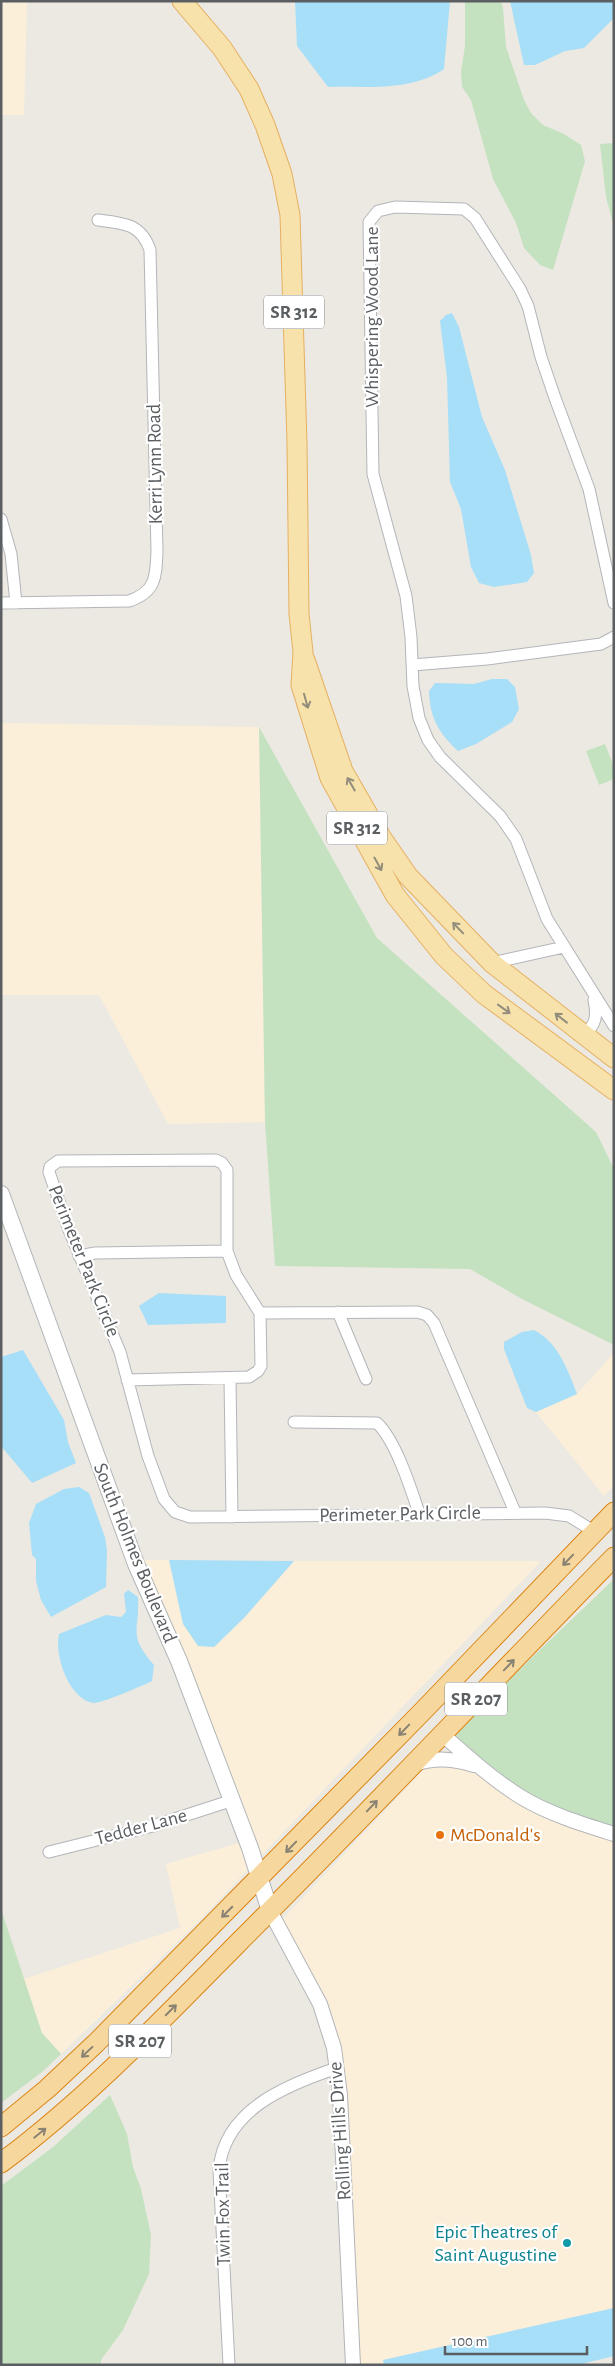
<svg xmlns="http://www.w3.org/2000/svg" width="615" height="2366" viewBox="0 0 615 2366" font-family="'Alegreya Sans',sans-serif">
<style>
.commercial{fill:#fbefd9}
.green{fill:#c4e2c0}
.water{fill:#a7def8}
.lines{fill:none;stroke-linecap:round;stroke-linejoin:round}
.minor-casing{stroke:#b3b5b9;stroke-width:13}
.tertiary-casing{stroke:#b3b5b9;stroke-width:16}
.secondary-casing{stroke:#b2b6b9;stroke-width:18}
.primary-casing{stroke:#e5b062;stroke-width:21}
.trunk-casing{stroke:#dc8413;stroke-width:21}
.minor{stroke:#fff;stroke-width:11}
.tertiary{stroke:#fff;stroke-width:14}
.secondary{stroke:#fff;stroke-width:16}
.primary{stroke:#f8e2ab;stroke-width:19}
.trunk{stroke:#f6d89e;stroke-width:19}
.oneway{stroke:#928d7c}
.oneway2{stroke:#8a8374}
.food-dot{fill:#e8710a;stroke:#fff;stroke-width:2}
.culture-dot{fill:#0f9aa8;stroke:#fff;stroke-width:2}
.labels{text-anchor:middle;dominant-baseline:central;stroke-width:4.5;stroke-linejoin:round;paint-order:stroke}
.shield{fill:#fff;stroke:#8c8f91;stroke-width:1}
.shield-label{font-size:19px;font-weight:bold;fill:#5b5f62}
.street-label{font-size:20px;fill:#5b5f62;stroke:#fff}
.food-label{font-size:20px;fill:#c56008;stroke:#fff;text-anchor:start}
.culture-label{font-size:20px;fill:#0d838f;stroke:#fff;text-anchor:end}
</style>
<rect width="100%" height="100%" fill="#ece9e2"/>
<!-- commercial -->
<path class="commercial" d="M1 1H30L27 3 24 115H1Z
M1 723 259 727 265 1122 168 1124 99 995H1Z
M614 1353V1486L604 1496 536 1412 577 1394Z
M139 1560H169L183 1624 214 1647 244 1618 294 1561H541L259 1858Z
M186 1696 251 1866 201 1919 61 2054 42 2033 24 1979 180 1928 166 1864 239 1843Z
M432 1764 476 1771 614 1840V2308L384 2360V2365H358L342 2068 281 1921 427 1766Z"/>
<!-- green -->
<path class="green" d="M465 1H501L503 8 506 47 524 100 531 113 543 125 564 134 581 145 585 161 553 270 540 265 524 248 516 223 493 179 471 100 462 87 461 72 465 46Z
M614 143V227L606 197 600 144Z
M259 727 377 938 596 1132 614 1169V1345L522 1299 470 1269 275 1266 265 1122Z
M605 744 614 767V779L599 785 586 751Z
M614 1579V1828C583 1818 552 1808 523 1792 498 1777 476 1755 453 1736L472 1715Z
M1 1909 42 2033 61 2054 42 2072 1 2103Z
M110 2095 127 2134 133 2167 141 2189 151 2235 149 2274 123 2330 101 2360V2365H1V2186L53 2147Z"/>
<!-- water -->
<path class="water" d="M295 1H450L444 69C410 92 368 86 328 87L297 46Z
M510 1H614V18L584 48 565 51 535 65H524Z
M452 313 459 327 482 417 505 470 531 555 534 573 527 582 494 587 479 583 471 567 461 509 450 482 447 378 440 321 446 315Z
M492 679H507L515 687 519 709 512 722 476 744 458 751C438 732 430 718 429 691L435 683 474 684Z
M159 1293 226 1296V1323L148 1325 139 1306Z
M534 1330C558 1342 568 1370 577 1394L536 1412 527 1408 504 1349V1342L522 1332Z
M23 1350 64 1420 68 1442 76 1463 32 1483 1 1446V1357Z
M79 1487 89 1493 105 1537 107 1551 106 1587 51 1617 41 1600 36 1581V1559L32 1555 31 1544 29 1523 36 1504 64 1489Z
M169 1560 288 1561H294L244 1618 214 1647 198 1646 183 1624Z
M128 1590 138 1597C140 1632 127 1634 154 1665L152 1681C142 1686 102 1703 94 1703 69 1700 54 1655 59 1634L106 1615 121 1617 126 1612 124 1594Z
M614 2308V2356L577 2365H384L383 2360Z"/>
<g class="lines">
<defs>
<path id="minor" d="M1 519 11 554 16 603
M1 603 129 601C156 592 156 577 157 551L150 250C141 223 122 223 98 220
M614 603 589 489 555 398 541 357 528 306 520 289 475 218 464 209 395 207 378 211 369 222 373 474 406 596 411 637 413 686 419 718 428 740 440 757 500 816 516 839 547 919 614 1026
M412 665 487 659 601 644 614 637
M492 963 564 947
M583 1035C597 1025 597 1015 594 1000
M79 1256 95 1253 227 1251
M338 1312 366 1379
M260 1313 417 1312 427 1315 434 1323 515 1512
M230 1378 232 1517
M127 1380 249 1377 258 1371 261 1366 260 1313 236 1275 227 1251V1170L222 1163 216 1160 58 1161 50 1167 49 1172 69 1230 120 1352 148 1456 164 1499 175 1512 190 1517 545 1513 569 1516 595 1532
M294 1422 377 1423C396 1441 411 1489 419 1513
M49 1852 153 1826 233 1800
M229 2365 219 2170C224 2110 286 2085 337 2068"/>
<path id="tertiary" d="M442 1734C467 1756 492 1779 521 1797 549 1814 582 1824 614 1834
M415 1764C436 1757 453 1759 474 1765
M270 1911 320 2004 334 2048 340 2095 353 2365"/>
<path id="secondary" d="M1 1194 136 1564 179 1661 250 1848 270 1911"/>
<path id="primary" d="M182 1 222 48 249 89 265 125 282 174 290 215 297 443 299 614 303 652 301 685 330 778 395 895 444 956 484 994 614 1090
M305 660 343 771 381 837 408 876 492 963 614 1058"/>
<path id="trunk" d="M1 2127 47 2089 96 2043 420 1714 614 1512
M1 2163C88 2098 163 2019 239 1942 366 1815 489 1685 614 1557"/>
</defs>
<!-- minor casing -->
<use href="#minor" class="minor-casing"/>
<!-- tertiary casing -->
<use href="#tertiary" class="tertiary-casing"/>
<!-- secondary casing -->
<use href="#secondary" class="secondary-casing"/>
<!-- primary casing -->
<use href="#primary" class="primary-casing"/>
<!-- trunk casing -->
<use href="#trunk" class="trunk-casing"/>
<!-- minor -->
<use href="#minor" class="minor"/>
<!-- tertiary -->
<use href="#tertiary" class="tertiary"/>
<!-- secondary -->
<use href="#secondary" class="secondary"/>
<!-- primary -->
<use href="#primary" class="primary"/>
<!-- trunk -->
<use href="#trunk" class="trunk"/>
</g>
<!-- one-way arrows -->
<defs><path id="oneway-shaft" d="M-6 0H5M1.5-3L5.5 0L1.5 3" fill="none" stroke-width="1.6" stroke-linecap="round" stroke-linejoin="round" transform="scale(1.25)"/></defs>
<g class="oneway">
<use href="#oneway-shaft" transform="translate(306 701) rotate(74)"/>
<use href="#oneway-shaft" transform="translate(351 784) rotate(-120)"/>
<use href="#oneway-shaft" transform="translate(378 864) rotate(61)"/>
<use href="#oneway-shaft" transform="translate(458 928) rotate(-134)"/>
<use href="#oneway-shaft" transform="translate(504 1009) rotate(36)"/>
<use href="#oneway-shaft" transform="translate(561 1018) rotate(-142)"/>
</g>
<g class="oneway2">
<use href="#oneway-shaft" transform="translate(568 1560) rotate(134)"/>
<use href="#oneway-shaft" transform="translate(509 1665) rotate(-46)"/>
<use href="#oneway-shaft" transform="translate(404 1730) rotate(134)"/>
<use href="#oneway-shaft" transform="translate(372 1806) rotate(-46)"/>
<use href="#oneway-shaft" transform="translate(291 1847) rotate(134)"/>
<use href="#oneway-shaft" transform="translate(227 1912) rotate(135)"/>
<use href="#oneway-shaft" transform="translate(171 2010) rotate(-45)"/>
<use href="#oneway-shaft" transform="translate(87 2052) rotate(137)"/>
<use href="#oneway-shaft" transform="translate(40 2133) rotate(-39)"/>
</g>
<!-- markers -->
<circle class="food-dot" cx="440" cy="1835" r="5"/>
<circle class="culture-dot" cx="567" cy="2243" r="5"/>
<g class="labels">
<!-- shield labels -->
<g class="shield">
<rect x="264" y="295.5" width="60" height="33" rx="4"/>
<rect x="327" y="811.5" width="60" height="33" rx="4"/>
<rect x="445" y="1682.5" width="62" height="33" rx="4"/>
<rect x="109" y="2024.5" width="62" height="33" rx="4"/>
</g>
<g class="shield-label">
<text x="294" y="312">SR 312</text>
<text x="357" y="828">SR 312</text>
<text x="476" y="1699">SR 207</text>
<text x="140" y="2041">SR 207</text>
</g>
<!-- street labels -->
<g class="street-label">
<text transform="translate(372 317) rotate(-90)">Whispering Wood Lane</text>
<text transform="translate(155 464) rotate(-91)">Kerri Lynn Road</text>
<text transform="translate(84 1261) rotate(68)">Perimeter Park Circle</text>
<text transform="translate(400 1514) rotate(-1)">Perimeter Park Circle</text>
<text transform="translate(135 1553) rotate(68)">South Holmes Boulevard</text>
<text transform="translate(141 1827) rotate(-15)">Tedder Lane</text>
<text transform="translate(340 2131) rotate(-94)">Rolling Hills Drive</text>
<text transform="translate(223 2214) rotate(-91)">Twin Fox Trail</text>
</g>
<!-- food labels -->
<g class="food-label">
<text x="450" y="1835">McDonald's</text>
</g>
<!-- culture labels -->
<g class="culture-label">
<text x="557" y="2232">Epic Theatres of<tspan x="557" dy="23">Saint Augustine</tspan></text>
</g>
</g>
<!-- border -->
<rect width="615" height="2366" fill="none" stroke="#5b5f62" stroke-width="5"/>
<!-- scale -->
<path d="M445 2346v8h142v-8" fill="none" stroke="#5b5f62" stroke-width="2.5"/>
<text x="452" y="2346" font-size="15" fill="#5b5f62" stroke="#ffffff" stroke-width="4" paint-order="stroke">100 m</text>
</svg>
